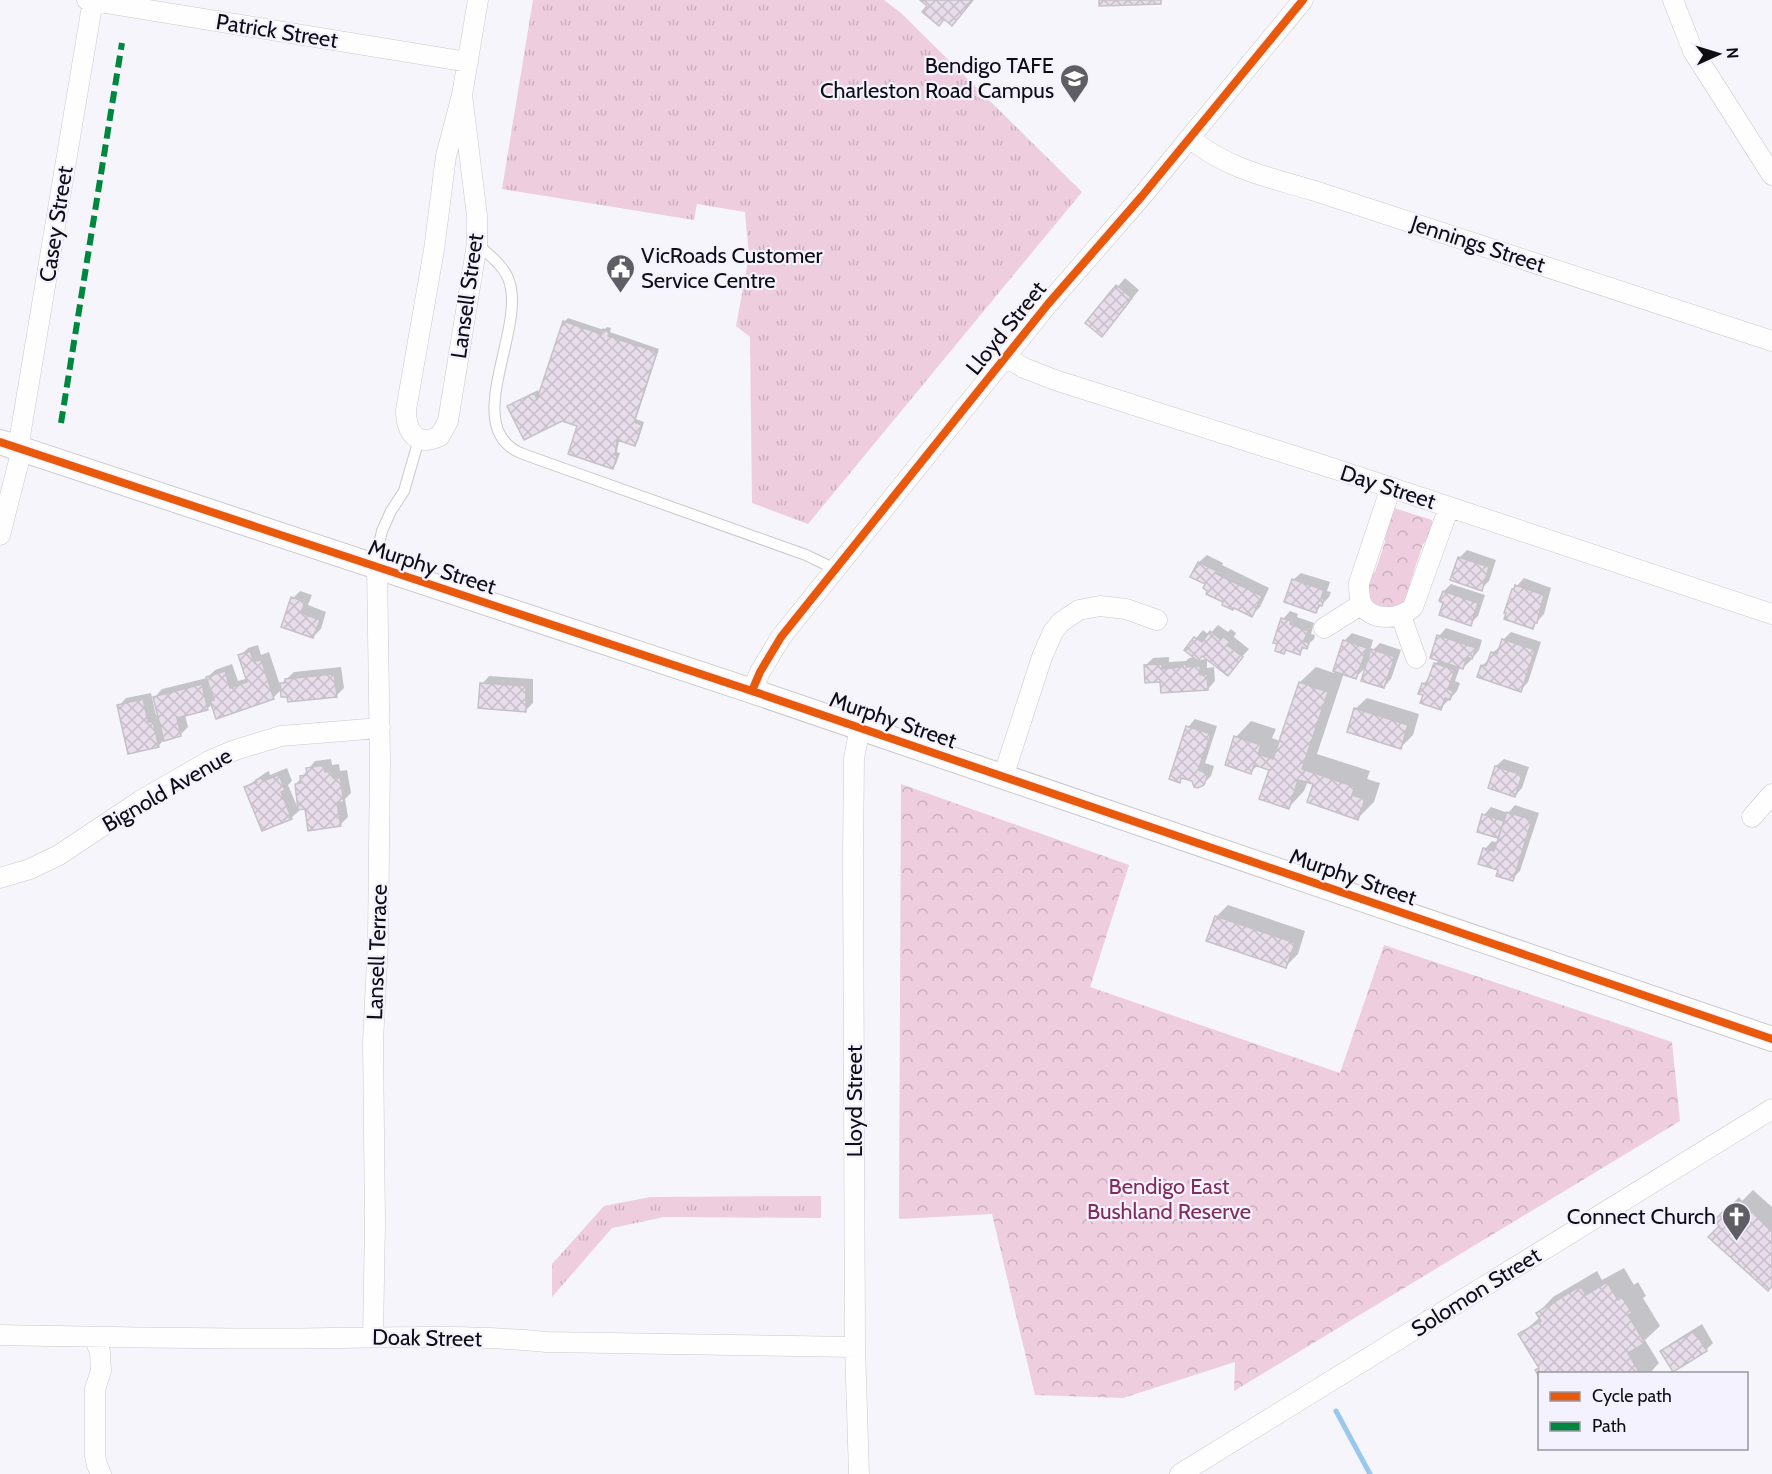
<svg xmlns="http://www.w3.org/2000/svg" width="1772" height="1474" viewBox="0 0 1772 1474" font-family="Cabin,sans-serif">
<style>
.grass{fill:url(#grass-tufts)}
.park{fill:url(#park-crowns)}
.shadow{fill:#0003}
.lines{fill:none;stroke-linecap:round;stroke-linejoin:round}
.stream{stroke:#9ac8ea;stroke-width:5}
.building{fill:url(#building-cross-hatch);stroke:#c5c2c7;stroke-width:1.5}
.service-casing{stroke:#c9c8ce;stroke-width:12}
.minor-casing{stroke:#c9c8ce;stroke-width:21}
.tertiary-casing{stroke:#c9c8ce;stroke-width:26}
.service{stroke:#fefefe;stroke-width:10}
.minor{stroke:#fefefe;stroke-width:20}
.tertiary{stroke:#fefefe;stroke-width:24}
.quiet{stroke:#00873e;stroke-width:6;stroke-dasharray:12 6;stroke-linecap:butt}
.cycleway-casing{stroke:#f4f2fe;stroke-width:11}
.cycleway{stroke:#e8590c;stroke-width:8}
.labels{text-anchor:middle;dominant-baseline:central;stroke-width:4.5;stroke-linejoin:round;paint-order:stroke}
.street-label{font-size:22px;fill:#0e0d13;stroke:#f4f2fe}
.poi-label{font-size:22px;fill:#0e0d13;stroke:#f4f2fe;text-anchor:end}
.park-label{font-size:22px;fill:#812d5b;stroke:#f4f2fe}
</style>
<defs>
<pattern id="grass-tufts" width="24" height="20" patternUnits="userSpaceOnUse" patternTransform="scale(1.5)"><rect width="24" height="20" fill="#eecdde"/><path d="M3 7l-1-3M5 7V3M7 7l1-3M15 17l-1-3M17 17v-4M19 17l1-3" fill="none" stroke="#cbafbe"/></pattern>
<pattern id="park-crowns" width="20" height="18" patternUnits="userSpaceOnUse" patternTransform="scale(1.5)"><rect width="20" height="18" fill="#eecdde"/><path d="M2 6a3 3 0 1 1 6 0M12 15a3 3 0 1 1 6 0" fill="none" stroke="#cbafbe"/></pattern>
<pattern id="building-cross-hatch" width="8" height="8" patternUnits="userSpaceOnUse" patternTransform="scale(1.5)"><rect width="8" height="8" fill="#e8deeb"/><path d="M0 0l8 8M0 8l8-8" fill="none" stroke="#c6bdc9"/></pattern>
</defs>
<rect width="100%" height="100%" fill="#f6f5fb"/>
<!-- grass -->
<path class="grass" d="M533 0H884L901 13 1082 192 808 524 752 503 750 337 736 326 749 256 745 212 697 204 694 220 502 189Z
M821 1196V1218L664 1217 612 1228 552 1297V1264L604 1206 650 1197Z"/>
<!-- park -->
<path class="park" d="M1394 508 1432 520 1433 534 1423 544 1410 583 1414 591 1411 599 1397 609C1371 605 1364 602 1367 575L1375 572 1385 542V522Z
M901 784 1129 865 1090 987 1340 1073 1384 945 1672 1042 1680 1121 1234 1391 1235 1362 1123 1398 1035 1395 992 1214 899 1219Z"/>
<!-- shadow -->
<path class="shadow" d="M1125 278 1139 290 1109 327 1087 323Z
M568 318 604 330 607 327 611 328 610 332 659 349 636 419 644 422 638 441 635 445 619 440 617 452 620 453 616 464 612 468 579 425 509 406 538 390 540 395 564 322Z
M1467 550 1496 560 1489 581 1481 589 1459 558Z
M1207 555 1223 563 1222 565 1269 588 1260 607 1252 615 1225 601 1207 584 1192 577 1199 562Z
M1301 573 1330 582 1327 591 1331 592 1329 597 1316 611 1293 580Z
M1524 578 1551 588 1544 614 1532 627 1513 590Z
M1451 584 1485 595 1478 616 1470 624 1445 602 1444 591Z
M300 591 312 595 308 605 326 612 321 629 313 637 293 598Z
M1290 611 1298 614 1297 617 1314 623 1311 634 1315 635 1314 639 1299 653 1287 649 1284 652 1283 619Z
M1218 625 1228 632 1231 629 1236 633 1234 637 1249 649 1232 668 1202 654 1197 660 1207 659V668L1214 667 1215 681 1208 689 1161 680 1146 665 1153 658 1169 657V662L1186 661 1189 658 1195 657 1186 650 1203 630 1209 635Z
M1446 628 1482 640 1479 650 1471 660 1463 668 1460 667 1455 681 1460 683 1457 691 1441 708 1424 694 1423 684 1430 677 1435 664 1439 660V636Z
M1511 632 1541 642 1528 682 1521 690 1482 666 1491 657 1492 653 1501 646 1503 640Z
M1352 633 1373 640 1369 654 1380 643 1401 650 1391 679 1384 687 1367 666 1356 677 1344 673 1317 754 1370 771 1367 779 1380 783 1374 802 1358 818 1314 784 1308 781 1304 791 1289 807 1271 769 1258 765 1251 772 1236 737 1251 721 1276 729 1272 738 1280 741 1300 682 1316 667 1334 673 1344 641Z
M258 645 261 655 269 652 280 685 294 672 341 667 344 688 336 696 289 695 282 689 274 697 216 717 212 704 207 709 185 715 188 727 180 735 165 739 158 746 119 706 126 698 151 693 156 715H159L155 697 162 689 207 678 215 670 232 664 238 681 248 678 240 656 248 648Z
M489 676 533 679V703L525 711 482 684Z
M1367 698 1419 714 1413 735 1401 747 1355 709Z
M1195 719 1217 726 1205 763 1214 766 1211 776 1203 784 1183 777 1179 781 1188 727Z
M331 759 332 765 339 764 340 771 347 770 351 793 345 799 348 817 340 825 306 807 296 784 315 761Z
M1504 759 1529 767 1522 788 1515 796 1489 787 1496 766Z
M287 768 292 781 288 785 299 811 291 818 246 787 265 773 269 771 270 775Z
M1515 805 1539 813 1520 871 1512 879 1500 869 1485 849 1492 841 1498 843 1500 837 1479 831 1484 815 1491 807 1508 813Z
M1228 905 1305 931 1298 954 1286 966 1216 917Z
M1753 1190 1772 1207V1285L1716 1221 1739 1197 1742 1201Z
M1624 1268 1634 1285 1638 1282 1646 1296 1643 1298 1660 1326 1645 1340 1659 1363 1649 1374H1540V1367L1520 1335 1540 1317 1538 1313 1553 1297 1597 1271 1602 1280Z
M1702 1324 1713 1343 1706 1350 1662 1351 1670 1344Z"/>
<g class="lines">
<!-- stream -->
<path class="stream" d="M1336 1411 1370 1474"/>
</g>
<!-- building -->
<path class="building" d="M920 0H973L952 26 944 19 939 26 922 12 927 6Z
M1099 0H1161V4L1099 6Z
M1116 285 1132 298 1102 337 1085 323Z
M563 321 601 334 603 329 609 332 608 336 657 352 634 422 642 425 635 446 617 440 615 455 617 456 613 469 568 454 577 426 562 421 524 440 507 406 534 393 537 399Z
M1458 557 1489 567 1482 591 1450 580Z
M1198 562 1217 571 1215 573 1262 596 1252 617 1234 608 1233 610 1222 605 1223 602 1206 594 1207 591 1203 588 1205 584 1190 577Z
M1292 579 1324 590 1321 598 1324 599 1322 606 1319 605 1316 613 1284 602Z
M1515 585 1544 595 1537 623H1535L1533 629 1504 619 1506 613H1504L1512 589H1514Z
M1443 591 1478 603 1471 626 1439 615 1443 603 1439 601Z
M291 597 305 602 301 613 320 620 313 638 281 627Z
M1281 618 1291 621 1290 624 1308 631 1304 641 1309 643 1307 649 1302 647 1300 655 1286 650 1284 654 1275 651 1277 644 1273 643Z
M1210 631 1220 639 1222 636 1230 642 1227 645 1243 657 1228 676 1202 656 1198 661 1184 650 1194 637 1202 642Z
M1437 635 1476 648 1472 659 1467 657 1463 669 1430 658Z
M1502 639 1535 650 1521 692 1477 677 1481 665 1486 666 1491 652 1497 654Z
M1343 640 1367 648 1356 679 1333 671Z
M1371 649 1395 657 1384 688 1361 681Z
M250 651 254 662 261 659 274 699 216 719 210 701 214 700 206 677 225 671 230 688 247 682 238 655Z
M1434 663 1455 670 1448 689 1453 691 1450 700 1445 698 1441 710 1420 703 1423 695 1418 694 1422 683 1426 685Z
M1162 664V669L1180 667V665L1186 664V667L1200 666V675L1207 674 1208 690 1161 693 1160 682 1145 683 1144 665Z
M334 674 337 697 288 702 287 697H281L280 683H285V679Z
M1299 682 1328 692 1302 769 1355 787 1352 795 1365 799 1358 820 1307 802 1313 784 1298 780 1289 809 1259 799 1269 770 1254 765 1251 774 1225 765 1234 736 1261 745 1258 754 1273 759Z
M480 683 526 686V712L478 708Z
M202 684 208 710 177 718 181 736 164 741 153 697Z
M143 699 148 722H153L159 747 128 754 117 705Z
M1354 708 1408 725 1401 749 1347 732Z
M1186 726 1211 734 1198 770 1208 774 1204 785 1198 788 1194 787 1192 781 1181 778 1180 783 1169 779Z
M324 765 325 772 332 771 333 778 340 777 344 802 337 803 341 826 308 831 305 809 298 810 295 784 301 783 300 776 307 775 306 768Z
M1495 766 1522 775 1515 797 1488 788Z
M279 775 285 790 281 792 292 819 262 831 244 787 257 782 256 780 261 778 263 781Z
M1507 812 1532 820 1513 881 1496 876 1498 870 1478 864 1483 848 1494 851Z
M1482 814 1504 821 1498 838 1477 832Z
M1215 916 1295 943 1286 968 1206 941Z
M1740 1200 1772 1230V1286L1768 1291 1708 1237 1719 1226 1714 1221 1726 1208 1730 1212Z
M1607 1282 1618 1300 1622 1297 1632 1313 1628 1315 1645 1343 1628 1353 1640 1374H1540V1378L1535 1370 1539 1368 1518 1334 1541 1321 1536 1313 1580 1286 1586 1295Z
M1694 1331 1707 1351 1673 1372 1660 1351Z"/>
<g class="lines">
<defs>
<path id="service" d="M477 244C488 254 502 264 508 278 529 327 457 429 523 454L806 555 835 569
M374 567 382 531 391 511 404 491 419 439"/>
<path id="minor" d="M87 0 468 62
M1673 0 1693 51 1772 175
M462 95 477 216V244L448 421 440 436C417 447 406 433 406 410L434 250 446 156 462 95 478 0
M1190 138C1228 170 1269 177 1315 191L1772 341
M1005 357 1024 368 1055 380 1335 469 1772 614
M18 448 93 0
M1391 487 1359 583C1359 590 1359 596 1361 603 1370 622 1400 620 1413 607L1449 507
M0 535 22 449
M1401 616 1416 658
M1324 628 1362 604
M752 691 760 672 781 637 1048 304 1142 196 1303 0
M1003 777 1042 657 1053 632 1061 622 1079 610 1100 606 1126 609 1157 620
M1752 817 1772 794
M0 878 30 869 59 855 140 801 209 761 235 750 281 736 380 728
M0 1335C111 1337 222 1340 332 1338 403 1337 475 1335 546 1342L855 1347
M373 1336 375 1223 373 1042 378 941 380 762 377 568
M94 1337 100 1352 101 1371 95 1389V1456L97 1465 101 1474
M859 1474 855 1347 853 855 854 758 860 728
M1180 1474 1772 1109"/>
<path id="tertiary" d="M0 442 752 691 1772 1039"/>
</defs>
<!-- service casing -->
<use href="#service" class="service-casing"/>
<!-- minor casing -->
<use href="#minor" class="minor-casing"/>
<!-- tertiary casing -->
<use href="#tertiary" class="tertiary-casing"/>
<!-- service -->
<use href="#service" class="service"/>
<!-- minor -->
<use href="#minor" class="minor"/>
<!-- tertiary -->
<use href="#tertiary" class="tertiary"/>
<!-- quiet -->
<path class="quiet" d="M61 423 122 43"/>
<defs>
<path id="cycleway" d="M0 442 752 691 1772 1039
M752 691 760 672 781 637 1048 304 1142 196 1303 0"/>
</defs>
<!-- cycleway casing -->
<use href="#cycleway" class="cycleway-casing"/>
<!-- cycleway -->
<use href="#cycleway" class="cycleway"/>
</g>
<!-- icons -->
<defs>
<symbol id="university-pin" viewBox="-11 -11 22 30"><path d="M0 17L-7.5 6A9.5 9.5 0 1 1 7.5 6Z" fill="#5f5e64" stroke="#f4f2fe"/><path d="M0-5L7-2L0 1L-7-2ZM-4 1L0 2.5L4 1V4Q0 6-4 4Z" fill="#fff"/></symbol>
<symbol id="civic-pin" viewBox="-11 -11 22 30"><path d="M0 17L-7.5 6A9.5 9.5 0 1 1 7.5 6Z" fill="#5f5e64" stroke="#f4f2fe"/><path d="M-.6-6.5H3V-4.5H.6V-3L4-1V1h2V6H-6V1h2V-1L-.6-3ZM-1.2 2.5V6h2.4V2.5Z" fill="#fff"/></symbol>
<symbol id="church-pin" viewBox="-11 -11 22 30"><path d="M0 17L-7.5 6A9.5 9.5 0 1 1 7.5 6Z" fill="#5f5e64" stroke="#f4f2fe"/><path d="M-1.2-6h2.4v3.5h3.3v2.4h-3.3V6h-2.4V-.1h-3.3v-2.4h3.3Z" fill="#fff"/></symbol>
</defs>
<g fill-rule="evenodd">
<use href="#university-pin" x="1058" y="62" width="33" height="45"/>
<use href="#civic-pin" x="604" y="252" width="33" height="45"/>
<use href="#church-pin" x="1720" y="1200" width="33" height="45"/>
</g>
<g class="labels">
<!-- street labels -->
<g class="street-label">
<text transform="translate(277 31) rotate(9)">Patrick Street</text>
<text transform="translate(56 224) rotate(-81)">Casey Street</text>
<text transform="translate(1478 244) rotate(18)">Jennings Street</text>
<text transform="translate(467 296) rotate(-82)">Lansell Street</text>
<text transform="translate(1006 328) rotate(-51)">Lloyd Street</text>
<text transform="translate(1388 487) rotate(18)">Day Street</text>
<text transform="translate(432 567) rotate(18)">Murphy Street</text>
<text transform="translate(893 720) rotate(19)">Murphy Street</text>
<text transform="translate(167 790) rotate(-30)">Bignold Avenue</text>
<text transform="translate(1353 877) rotate(19)">Murphy Street</text>
<text transform="translate(377 952) rotate(-88)">Lansell Terrace</text>
<text transform="translate(854 1101) rotate(-90)">Lloyd Street</text>
<text transform="translate(1476 1292) rotate(-32)">Solomon Street</text>
<text transform="translate(427 1338) rotate(1)">Doak Street</text>
</g>
<!-- poi labels -->
<g class="poi-label">
<text x="1054" y="65">Bendigo TAFE<tspan x="1054" dy="25">Charleston Road Campus</tspan></text>
<text x="641" y="255" text-anchor="start">VicRoads Customer<tspan x="641" dy="25">Service Centre</tspan></text>
<text x="1716" y="1216">Connect Church</text>
</g>
<!-- park labels -->
<g class="park-label">
<text x="1169" y="1186">Bendigo East<tspan x="1169" dy="25">Bushland Reserve</tspan></text>
</g>
</g>
<!-- legend -->
<rect x="1538" y="1372" width="210" height="78" fill="#f4f2fe" stroke="#9896a0" stroke-width="1.5"/>
<rect x="1550" y="1392" width="30" height="9" fill="#e8590c" stroke="#9896a0" stroke-width="1.5"/>
<text x="1592" y="1402" font-size="18" fill="#0e0d13">Cycle path</text>
<rect x="1550" y="1422" width="30" height="9" fill="#00873e" stroke="#9896a0" stroke-width="1.5"/>
<text x="1592" y="1432" font-size="18" fill="#0e0d13">Path</text>
<!-- north arrow -->
<g transform="translate(1718 54) rotate(86)" stroke="#f4f2fe" stroke-width="4.5" paint-order="stroke">
<path d="M0-4.5L10 22L0 15L-10 22Z" fill="#0e0d13"/>
<text y="-9" font-size="16" font-weight="bold" text-anchor="middle" fill="#0e0d13">N</text>
</g>
</svg>
